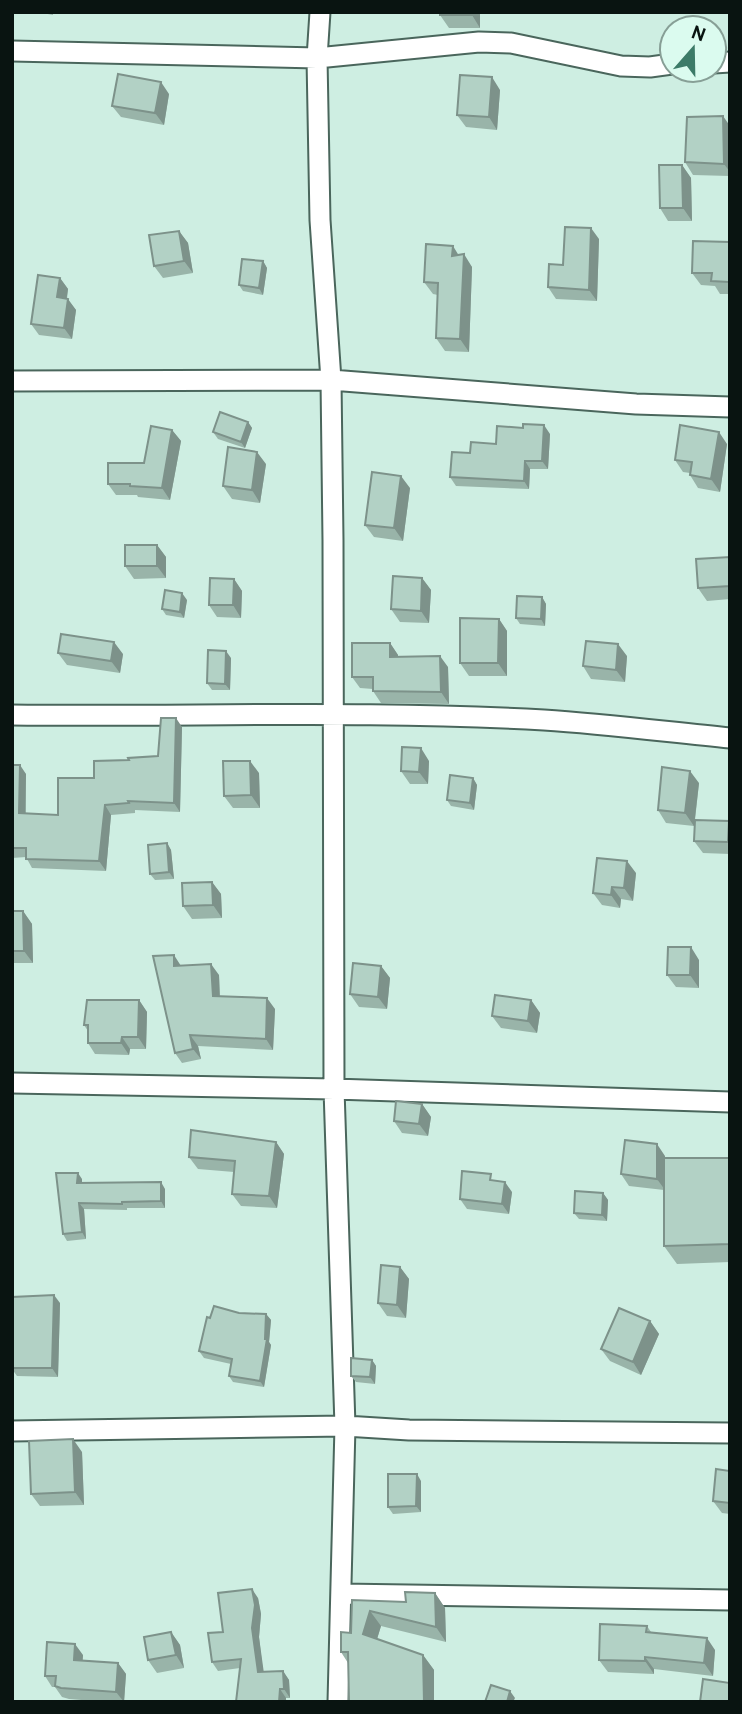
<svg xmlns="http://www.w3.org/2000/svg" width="742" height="1714" viewBox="0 0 742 1714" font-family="Overpass,sans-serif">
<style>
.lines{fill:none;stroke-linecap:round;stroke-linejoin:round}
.street-casing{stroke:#4a665c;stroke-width:23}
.street{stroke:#fff;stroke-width:19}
.wall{fill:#99b4a9}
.shaded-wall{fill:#7d928a}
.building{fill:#b2d1c5;stroke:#7d928a;stroke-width:2}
</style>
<rect width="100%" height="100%" fill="#ceeee2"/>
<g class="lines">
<defs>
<path id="street" d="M320 12 317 58 320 220 331 380 333 540 334 1089 345 1426 338 1702
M12 51 317 58 479 42 511 43 621 66 650 67 672 64
M714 63 730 62
M12 381 331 380 636 404 730 407
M12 715C190 717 367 710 544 720 606 724 668 732 730 738
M12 1083 334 1089 730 1102
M12 1431 345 1426 409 1430 730 1433
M341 1594 730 1600"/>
</defs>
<!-- street casing -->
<use href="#street" class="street-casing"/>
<!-- street -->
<use href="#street" class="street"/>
</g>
<!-- wall -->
<path class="wall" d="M37 12H53V15Z
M480 12V28H449L440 15Z
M500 90 497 130 466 127 457 115Z
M169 94 164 125 121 117 112 106Z
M730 126V176L693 175 685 162Z
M682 165 691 178 692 221H668L660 208Z
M179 231 188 243 193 273 163 278 154 266Z
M599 239 597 301 556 299 548 287 563 265Z
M730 242V294H720L715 286 701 285 692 273Z
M458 255 472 267 469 352 445 351 436 338 438 295 433 294 424 282Z
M263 261 267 268 263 295 243 291 239 285Z
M60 278 68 289 67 299 76 310 72 339 39 335 31 324Z
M248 422 252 428 245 448 218 439 213 432Z
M172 430 181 441 170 500 138 497 137 495H116L108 484 144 463Z
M550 434 548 469H530L529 489 456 486 450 477 496 444Z
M727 444 720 492 698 488 690 475V473L683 472 675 460Z
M266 464 260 503 232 499 223 486Z
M410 488 403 541 374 537 365 525Z
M157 545 166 557V578L134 579 125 566Z
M730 557V599L707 601 698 588Z
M422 578 431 590 429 623 400 622 391 609Z
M234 579 242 591 241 618 217 617 209 605Z
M542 597 546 604 545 626 520 624 516 618Z
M187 600 184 618 166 615 162 609Z
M499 619 507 631V676H469L460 663Z
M390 643 398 655V657L448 667 449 704 381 703 373 691V689L360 688 352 677Z
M58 653 123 654 120 673 67 665Z
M627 656 625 682 591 679 583 666Z
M231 658 230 690H212L207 683Z
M182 727 180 812 135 810V813L111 815 106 871 32 868 26 857 12 858V765L26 774V813L58 815 94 778 129 760 158 756Z
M429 761 428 784H410L401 771Z
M259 773 260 808H233L224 796Z
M473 778 477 785 474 810 451 806 447 800Z
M699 783 695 820 729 821 730 823V854L703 853 694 841V826L666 823 658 810Z
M167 843 171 850 174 879 155 880 150 874Z
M636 873 633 901 621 899 620 908 602 905 593 893Z
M212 882 221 894 222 918 192 919 183 906Z
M12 911H23L32 924 33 963H12Z
M699 960V988L676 987 667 975Z
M181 966 219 975 220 996 275 1009 273 1050 198 1046 201 1059 182 1063 175 1053Z
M381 966 390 978 387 1009 359 1007 350 994Z
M139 1000 147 1012 146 1049H130L129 1055 95 1054 88 1043V1031L84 1025Z
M531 1000 540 1013 537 1033 501 1028 492 1016Z
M422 1104 431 1117 428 1136 402 1133 394 1121Z
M276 1142 284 1154 277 1208 241 1206 232 1194 234 1172 198 1169 189 1157Z
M665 1156V1158H730V1262L677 1264 664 1246V1190L629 1186 621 1174Z
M82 1179V1183L165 1189V1208H127V1210L84 1209 86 1239 67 1241 63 1234Z
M512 1192 509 1214 467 1209 460 1199Z
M603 1193 608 1200 607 1221 579 1219 574 1213Z
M400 1267 409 1279 406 1318 387 1316 378 1303Z
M12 1297 60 1303 58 1377 17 1376 12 1369Z
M239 1313 266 1314 271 1320 269 1342 271 1345 264 1387 233 1382 229 1376 231 1364 204 1358 199 1351 210 1318Z
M650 1321 659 1334 641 1375 610 1361 601 1349Z
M372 1360 376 1366 375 1384 356 1382 351 1376Z
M82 1452 84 1505 40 1506 31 1494Z
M730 1471V1514L722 1513 713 1501Z
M421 1481V1512L393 1514 388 1507Z
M435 1593 445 1608 446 1642 381 1626 377 1639 423 1655 434 1670V1702H349L348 1663 341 1652 351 1633 352 1600 406 1602Z
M258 1598 261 1614 259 1637 263 1672 283 1671 289 1680 290 1698H286V1702H236L240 1668 218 1671 212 1662 223 1632Z
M647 1626 651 1632 715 1650 713 1676 654 1669V1674L608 1672 599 1660Z
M171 1632 180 1645 184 1668 157 1673 148 1660Z
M83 1655 82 1661 118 1663 126 1674 124 1702H106L69 1699 62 1697 55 1687H52L45 1676Z"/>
<!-- shaded-wall -->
<path class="shaded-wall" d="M472 12H480V28L472 15Z
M492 77 500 90 497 130 489 117Z
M161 82 169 94 164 125 155 113Z
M723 116 730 126V172L724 164Z
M682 165 691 178 692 221 683 208Z
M591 228 599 239 597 301 589 290Z
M179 231 188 243 193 273 184 261Z
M453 246 461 259 452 256Z
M464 254 472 267 469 352 460 339Z
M263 261 267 268 263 295 259 288Z
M60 278 68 289 65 309 57 297Z
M68 299 76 310 72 339 64 328Z
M248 422 252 428 245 448 241 442Z
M544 425 550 434 548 469 542 461Z
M172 430 181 441 170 500 162 488Z
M719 432 727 444 720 492 711 479Z
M257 452 266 464 260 503 252 490Z
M525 461 530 469 529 489 524 481Z
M401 476 410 488 403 541 394 528Z
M157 545 166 557V578L157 566Z
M422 578 431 590 429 623 421 611Z
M234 579 242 591 241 618 233 605Z
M182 593 187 600 184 618 180 612Z
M542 597 546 604 545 626 541 619Z
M499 619 507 631V676L498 663Z
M114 642 123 654 120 673 111 661Z
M390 643 398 655V669L390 657Z
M618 644 627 656 625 682 616 670Z
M226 651 231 658 230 690 225 684Z
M440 656 448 667 449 704 441 692Z
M176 718 182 727 180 812 174 803Z
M421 748 429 761 428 784 419 772Z
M250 761 259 773 260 808 251 795Z
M20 765 26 774 25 822 19 813Z
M690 771 699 783 694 826 685 813Z
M473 778 477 785 474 810 470 803Z
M105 805 111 815 106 871 99 861Z
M729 821 730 823V844L728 842Z
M167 843 171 850 174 879 169 872Z
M627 861 636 873 633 901 624 888Z
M212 882 221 894 222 918 213 905Z
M612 887 621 899 620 908 611 895Z
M23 911 32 924 33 963 24 951Z
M691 947 699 960V988L690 975Z
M174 955 181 966H174Z
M211 964 219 975 220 1006 213 996Z
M381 966 390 978 387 1009 378 997Z
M267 998 275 1009 273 1050 266 1039Z
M139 1000 147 1012 146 1049 138 1037Z
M531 1000 540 1013 537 1033 528 1021Z
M190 1035 198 1046 201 1059 193 1049Z
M122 1037 130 1049 129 1055 121 1043Z
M422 1104 431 1117 428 1136 419 1124Z
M276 1142 284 1154 277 1208 269 1196Z
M657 1144 665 1156V1190L657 1179Z
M78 1173 82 1179V1189L77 1183Z
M161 1182 165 1189V1208L161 1201Z
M505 1182 512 1192 509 1214 502 1204Z
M603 1193 608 1200 607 1221 602 1215Z
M79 1203 84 1209 86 1239 82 1232Z
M400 1267 409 1279 406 1318 397 1305Z
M54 1295 60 1303 58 1377 52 1368Z
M266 1314 271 1320 269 1342 271 1345 264 1387 260 1381Z
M650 1321 659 1334 641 1375 633 1362Z
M372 1360 376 1366 375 1384 370 1377Z
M73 1439 82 1452 84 1505 75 1492Z
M417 1474 421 1481V1512L416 1506Z
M252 1589 258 1598 261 1614 259 1637 265 1681 258 1672 252 1628Z
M435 1593 445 1608 446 1642 436 1627Z
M370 1611 381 1626 374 1649 363 1634Z
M171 1632 180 1645 184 1668 176 1655Z
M707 1638 715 1650 713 1676 704 1663Z
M75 1644 83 1655 82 1671 74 1660Z
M423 1655 434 1670V1702H424Z
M645 1657 654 1669V1674L645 1661Z
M118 1663 126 1674 124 1702 116 1692Z
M283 1671 289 1680 290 1698 284 1689Z
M280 1689 286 1698V1702H279Z
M510 1691 515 1698 513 1702H507Z"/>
<!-- building -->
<path class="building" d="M440 12H472V15H440Z
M118 74 161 82 155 113 112 106Z
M460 75 492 77 489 117 457 115Z
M723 116 724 164 685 162 687 117Z
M659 165H682L683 208H660Z
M565 227 591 228 589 290 548 287 549 264 563 265Z
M179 231 184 261 154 266 149 235Z
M693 241 730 242 729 282 711 281 712 273H692Z
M426 244 453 246 452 256 464 254 460 339 436 338 438 283 424 282Z
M242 259 263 261 259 288 239 285Z
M38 275 60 278 57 297 68 299 64 328 31 324Z
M220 412 248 422 241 442 213 432Z
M523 424 544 425 542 461H525L524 481 450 477 452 452 470 453 471 442 496 444 497 426 523 428Z
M680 425 719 432 711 479 690 475 692 462 675 460Z
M151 426 172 430 162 488 130 486V484H108V463H144Z
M228 447 257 452 252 490 223 486Z
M372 472 401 476 394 528 365 525Z
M125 545H157V566H125Z
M730 557V586L698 588 696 559Z
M393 576 422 578 421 611 391 609Z
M210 578 234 579 233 605H209Z
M165 590 182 593 180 612 162 609Z
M517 596 542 597 541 619 516 618Z
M460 618 499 619 498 663H460Z
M61 634 114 642 111 661 58 653Z
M586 641 618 644 616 670 583 666Z
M352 643H390V657L440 656 441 692 373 691V677H352Z
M208 650 226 651 225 684 207 683Z
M161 718H176L174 803 128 801 129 803 105 805 99 861 26 859V848H12V765H20L19 813 58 815V778H94V761L129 760 128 758 158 756Z
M402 747 421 748 419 772 401 771Z
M223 761H250L251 795 224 796Z
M662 767 690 771 685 813 658 810Z
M450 775 473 778 470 803 447 800Z
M695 820 729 821 728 842 694 841Z
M167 843 169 872 150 874 148 845Z
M597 858 627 861 624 888 612 887 611 895 593 893Z
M212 882 213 905 183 906 182 883Z
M12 911H23L24 951H12Z
M668 947H691L690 975H667Z
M174 955V966L211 964 213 996 267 998 266 1039 190 1035 193 1049 175 1053 153 956Z
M353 963 381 966 378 997 350 994Z
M495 995 531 1000 528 1021 492 1016Z
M87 1000H139L138 1037H122L121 1043H88V1025H84Z
M396 1101 422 1104 419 1124 394 1121Z
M191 1130 276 1142 269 1196 232 1194 235 1161 189 1157Z
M625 1140 657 1144V1179L621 1174Z
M664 1158H730V1244L664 1246Z
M462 1171 491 1174 490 1180 505 1182 502 1204 460 1199Z
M56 1173H78L77 1183 161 1182V1201L122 1202V1204L79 1203 82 1232 63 1234Z
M575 1191 603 1193 602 1215 574 1213Z
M381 1265 400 1267 397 1305 378 1303Z
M54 1295 52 1368H12V1297Z
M214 1306 239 1313 266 1314 265 1339H267L260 1381 229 1376 232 1359 199 1351 207 1317 210 1318Z
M619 1308 650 1321 633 1362 601 1349Z
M351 1358 372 1360 370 1377 351 1376Z
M73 1439 75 1492 31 1494 29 1441Z
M716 1469 730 1471V1503L713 1501Z
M388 1474H417L416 1506 388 1507Z
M252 1589 255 1605 252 1628 258 1672 283 1671 284 1689H280L279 1702H236L241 1659 212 1662 208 1633 223 1632 218 1593Z
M405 1592 435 1593 436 1627 370 1611 363 1634 423 1655 424 1702H349L348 1652H341V1632L351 1633 352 1600 406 1602Z
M600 1624 647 1626 646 1632 707 1638 704 1663 645 1657V1661L599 1660Z
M171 1632 176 1655 148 1660 144 1637Z
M47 1642 75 1644 74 1660 118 1663 116 1692 61 1688 55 1686 56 1676H45Z
M703 1679 730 1683V1702H700Z
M491 1685 510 1691 507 1702H485Z"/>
<!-- border -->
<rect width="742" height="1714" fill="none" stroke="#091411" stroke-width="28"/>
<!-- north arrow -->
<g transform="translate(693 49) rotate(20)"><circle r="33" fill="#dbfbef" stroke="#879f96" stroke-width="2"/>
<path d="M0-5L12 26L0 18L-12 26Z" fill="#3c7b68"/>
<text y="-10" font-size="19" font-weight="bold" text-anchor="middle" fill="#091411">N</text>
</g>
</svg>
